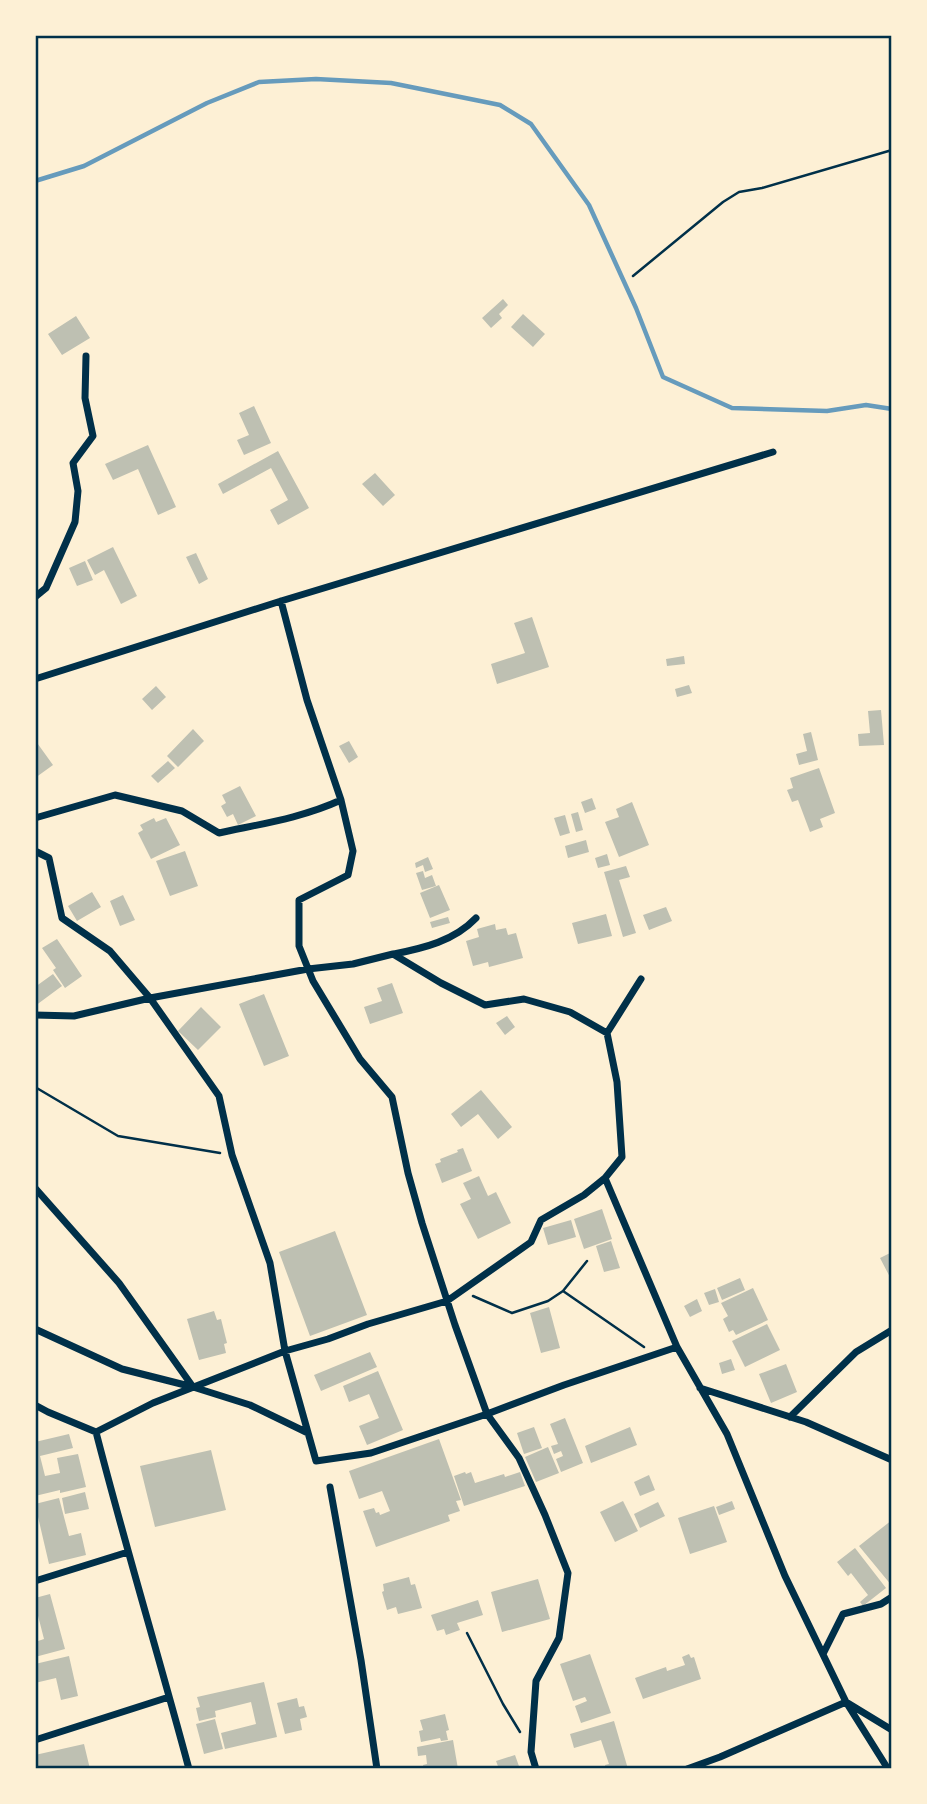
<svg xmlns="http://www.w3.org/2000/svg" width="927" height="1804" viewBox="0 0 927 1804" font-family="'Source Serif 4',serif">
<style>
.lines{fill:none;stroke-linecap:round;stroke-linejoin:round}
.stream{stroke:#669bbc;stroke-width:4.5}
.building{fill:#bec0b2}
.path{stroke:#003049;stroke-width:2.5}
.minor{stroke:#003049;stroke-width:7}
.neatline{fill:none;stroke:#003049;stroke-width:2.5}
</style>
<rect width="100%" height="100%" fill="#fdf0d5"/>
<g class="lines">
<!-- stream -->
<path class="stream" d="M35 181 84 166 207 103 259 82 316 79 391 83 500 105 531 124 589 205 636 308 663 377 732 408 827 411 866 405 892 409"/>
</g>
<!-- building -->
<path class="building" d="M503 299 508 305 499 314 502 318 491 328 482 318Z
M523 314 545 334 533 347 511 327Z
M76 316 90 338 62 355 48 334Z
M254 406 271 443 244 455 237 440 249 435 239 413Z
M148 445 176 507 158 515 138 469 113 480 105 464Z
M278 451 309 508 278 525 270 510 288 500 271 468 223 494 218 484Z
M375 473 395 495 383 506 362 484Z
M113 547 137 596 121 604 104 570 95 575 87 560Z
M196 553 208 579 199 584 186 557Z
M85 561 93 580 77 586 69 568Z
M532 617 549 667 497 684 491 664 525 653 514 623Z
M684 656 685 664 667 666 666 659Z
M689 685 692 693 677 697 675 689Z
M156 686 166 697 152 710 142 699Z
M881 710 884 745 859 746 858 734 870 733 868 711Z
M193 729 204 741 178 767 167 756Z
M811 732 818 760 799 765 796 754 807 751 803 734Z
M35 740 53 765 35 778Z
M349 741 358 757 349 763 339 746Z
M168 761 175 768 158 783 151 776Z
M819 768 835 813 820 819 823 827 810 832 798 800 792 802 787 790 793 788 790 778Z
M240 786 256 816 238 825 233 814 227 817 221 806 226 803 222 795Z
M592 798 596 809 585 813 581 802Z
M632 802 649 845 619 857 605 822 619 817 616 809Z
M578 812 583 830 576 832 571 814Z
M565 815 570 833 560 836 554 818Z
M154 818 156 822 166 818 180 845 151 859 138 833 143 830 140 825Z
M586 840 589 852 568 858 565 846Z
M185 851 198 886 170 896 156 861Z
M607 854 610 865 598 868 595 858Z
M428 857 433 869 425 872 423 865 416 868 415 863Z
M626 866 630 877 619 880 636 933 623 937 604 872Z
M423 871 425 878 432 875 436 886 422 890 416 873Z
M439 885 450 910 430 918 420 893Z
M92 892 101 907 77 921 68 906Z
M123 895 135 920 120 926 110 901Z
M666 907 672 921 649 930 643 915Z
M606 914 612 936 578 944 572 923Z
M448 917 450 923 432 928 430 922Z
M495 924 496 930 506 928 508 935 516 933 523 958 489 967 488 962 473 966 466 941 479 937 477 929Z
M57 939 82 976 65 988 53 970 56 968 42 948Z
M53 974 62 986 35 1006V987Z
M392 983 403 1013 370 1024 364 1007 382 1001 377 988Z
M264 994 289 1056 264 1066 239 1004Z
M201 1007 221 1027 198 1050 178 1031Z
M507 1016 515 1027 505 1035 496 1023Z
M481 1090 512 1127 498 1139 478 1114 461 1127 451 1114Z
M463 1148 472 1171 442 1183 435 1164 441 1162 440 1159 458 1152 457 1150Z
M479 1176 488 1196 496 1192 511 1223 478 1239 460 1204 471 1199 463 1183Z
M602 1209 612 1239 584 1249 574 1219Z
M571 1220 576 1237 548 1245 543 1228Z
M335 1231 367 1315 310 1336 279 1252Z
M611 1241 620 1268 604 1272 596 1246Z
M892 1252V1281L880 1258Z
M740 1278 745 1290 722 1300 717 1288Z
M753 1288 768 1320 736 1335 733 1330 729 1332 723 1319 728 1316 721 1303Z
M715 1289 719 1302 709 1305 704 1293Z
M697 1299 702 1311 690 1317 684 1306Z
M549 1307 560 1348 541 1353 530 1313Z
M214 1311 217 1320 221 1319 227 1343 224 1344 226 1353 199 1360 187 1319Z
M767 1324 780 1350 745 1367 732 1341Z
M370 1352 377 1367 321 1391 314 1375Z
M731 1359 735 1370 722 1374 719 1363Z
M786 1364 797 1392 771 1403 759 1374Z
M378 1371 403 1430 367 1445 359 1426 379 1418 369 1394 349 1402 343 1386Z
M565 1418 583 1463 561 1472 556 1459 563 1456 561 1451 554 1454 551 1446 558 1444 550 1424Z
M534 1427 542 1448 524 1454 517 1433Z
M630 1427 637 1445 591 1463 585 1446Z
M69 1434 73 1448 40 1456 45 1476 60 1473 57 1458 78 1454 86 1487 60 1493V1490L35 1496V1442Z
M439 1439 461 1500 456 1501 460 1511 448 1515 450 1521 376 1547 363 1511 374 1508 376 1513 379 1512 380 1515 390 1511 382 1491 359 1499 349 1471Z
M548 1447 559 1473 536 1482 525 1457Z
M211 1450 226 1510 155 1527 140 1466Z
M465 1472 466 1474 471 1472 475 1483 504 1474 505 1477 520 1472 525 1486 464 1506 454 1476Z
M649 1475 655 1490 640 1496 634 1482Z
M85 1492 89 1509 65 1514 62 1498Z
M59 1498 69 1536 81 1533 86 1555 49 1564 35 1504Z
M623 1501 638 1531 615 1542 600 1512Z
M732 1501 735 1509 719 1515 716 1507Z
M658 1502 665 1516 640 1528 634 1514Z
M714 1506 727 1542 690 1554 678 1518Z
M892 1520V1586L859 1546Z
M855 1548 886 1588 863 1606 860 1602 868 1595 851 1573 848 1576 837 1562Z
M409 1577 411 1585 415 1584 422 1608 398 1614 396 1607 387 1610 382 1592 384 1591 383 1584Z
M538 1579 550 1619 502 1632 491 1592Z
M50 1594 65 1649 35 1657V1642L44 1639 35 1604V1598Z
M478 1600 483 1615 457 1623 460 1630 446 1635 444 1629 437 1631 431 1615Z
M590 1654 611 1713 581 1723 575 1706 587 1701 585 1697 573 1701 560 1664Z
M689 1654 691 1658 694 1657 701 1679 643 1699 635 1678 666 1667 667 1671 685 1665 682 1657Z
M69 1656 78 1696 61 1700 56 1678 35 1683V1664Z
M264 1682 277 1737 225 1749 221 1733 256 1724 251 1702 215 1711 216 1717 199 1721 196 1708 200 1707 197 1697Z
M297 1698 299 1707 304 1706 307 1717 300 1719 302 1730 285 1734 277 1703Z
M445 1714 449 1730 446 1731 448 1740 441 1741 440 1738 421 1742 419 1731 423 1730 420 1720Z
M215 1719 223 1749 204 1754 196 1724Z
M614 1721 628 1769H606L605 1765 609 1764 601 1740 574 1748 570 1734Z
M453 1740 458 1769H424L423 1765 427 1764 426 1755 418 1756 417 1747Z
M84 1744 90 1769H35V1755Z
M515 1755 520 1769H499L496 1761Z"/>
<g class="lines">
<!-- path -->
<path class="path" d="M633 276 723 202 739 192 762 188 892 150
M35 1087 118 1136 220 1153
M563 1291 644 1347
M473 1296 512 1313 548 1301 563 1291 587 1261
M467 1633 503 1704 520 1732"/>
<!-- minor -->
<path class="minor" d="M35 597 46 588 75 522 78 491 73 463 93 436 85 398 86 356
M281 601 307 700 341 800 353 851 348 875 299 900V946L313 981 360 1059 392 1097 408 1173 422 1223 455 1325 487 1414 519 1458 545 1515 568 1573 559 1638 536 1681 531 1752 536 1769
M35 679 281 601 773 452
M35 818 115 795 182 811 219 833C260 824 302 818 341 800
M35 851 49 858 62 918 110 951 150 998 308 969 353 964 393 954 441 983 485 1005 524 999 570 1012 607 1033
M394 954C424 948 454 941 476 918
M641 979 607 1033 617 1082 622 1157 605 1178 677 1347 727 1434 785 1576 846 1702 888 1769
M35 1015 74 1016 150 998 219 1096 232 1155 270 1263 285 1351 316 1461 371 1453 487 1414 564 1385 677 1347
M35 1188 119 1283 193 1387 122 1369 35 1329
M193 1387 250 1405 308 1433
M700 1388 806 1422 892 1460
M35 1405 48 1412 96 1432
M790 1417 856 1352 892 1330
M330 1487 361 1660 377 1769
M35 1581 128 1552
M823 1654 843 1614 881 1604 892 1597
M35 1740 169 1697
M189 1769C159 1657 125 1545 96 1432L153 1403 285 1351 328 1339 368 1324 447 1301 531 1242 541 1220 584 1195 605 1178
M687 1769 720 1757 846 1702 892 1730"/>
</g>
<!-- border -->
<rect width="927" height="1804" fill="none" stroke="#fdf0d5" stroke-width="74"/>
<rect x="37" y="37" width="853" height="1730" class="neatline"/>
</svg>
